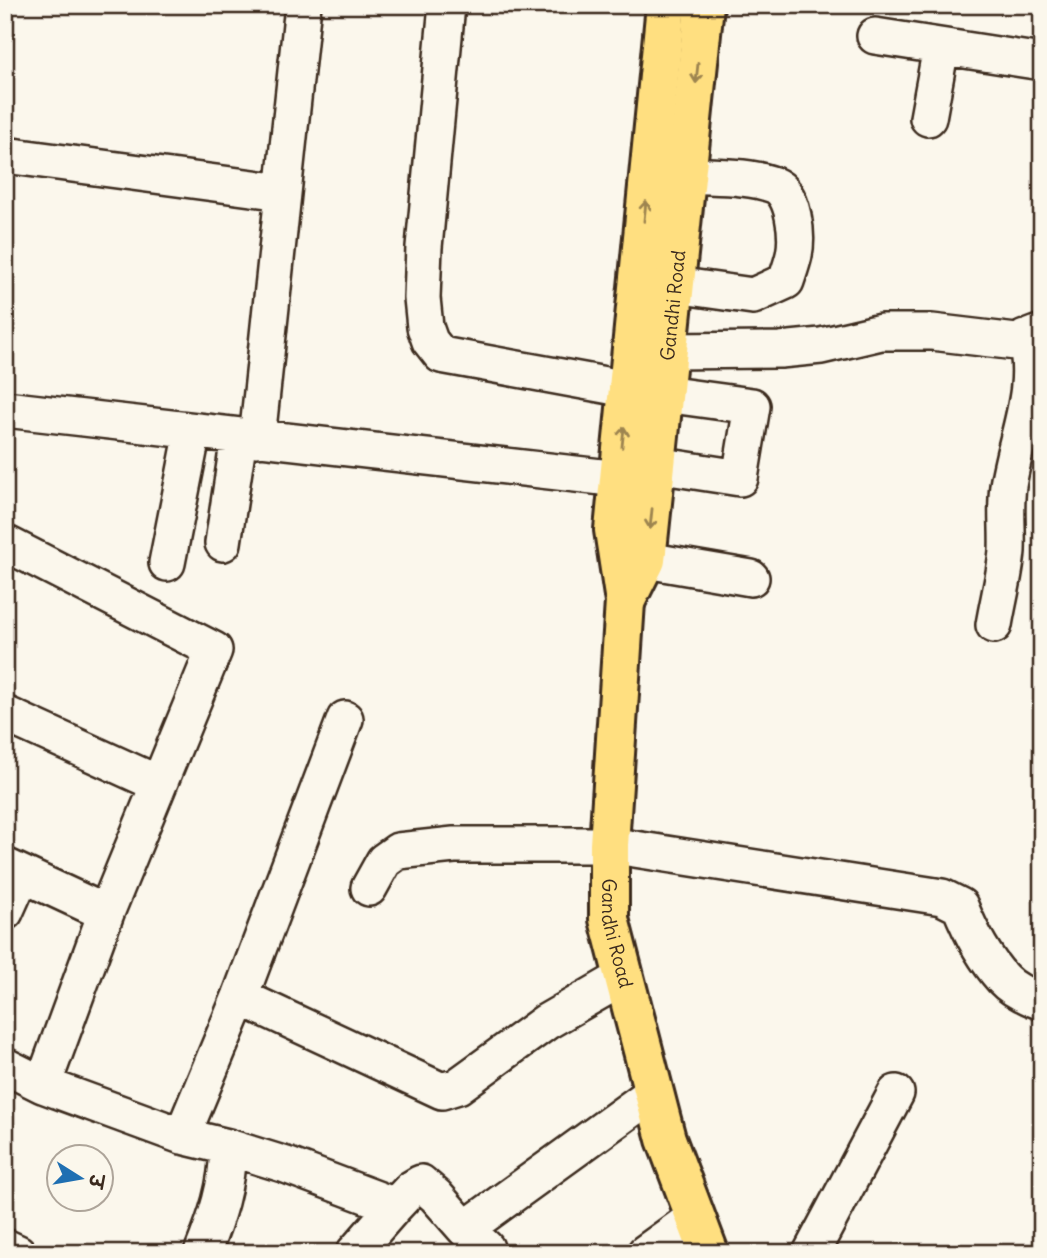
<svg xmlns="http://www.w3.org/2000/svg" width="1047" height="1258" viewBox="0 0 1047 1258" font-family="Delius,'Playpen Sans Deva',sans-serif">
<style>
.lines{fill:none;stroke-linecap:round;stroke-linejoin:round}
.minor-casing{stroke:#3b2a1e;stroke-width:40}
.major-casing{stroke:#3b2a1e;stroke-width:44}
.minor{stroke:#fbf7ec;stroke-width:35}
.major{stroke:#ffdf80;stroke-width:38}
.oneway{stroke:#9d844f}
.labels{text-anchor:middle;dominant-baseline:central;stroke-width:7;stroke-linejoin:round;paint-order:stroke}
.street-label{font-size:19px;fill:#3b2a1e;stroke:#fbf7ec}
</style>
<rect width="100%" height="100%" fill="#fbf7ec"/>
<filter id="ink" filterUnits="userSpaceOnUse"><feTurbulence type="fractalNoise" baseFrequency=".0143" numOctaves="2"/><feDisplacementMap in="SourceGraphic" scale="14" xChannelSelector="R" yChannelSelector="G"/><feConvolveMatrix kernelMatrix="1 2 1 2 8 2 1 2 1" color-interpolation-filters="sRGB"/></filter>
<g filter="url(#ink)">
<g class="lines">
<defs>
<path id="minor" d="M447 5 424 247 422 298 425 327 430 341 441 355 627 389
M875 36 1042 62
M928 118 941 47
M5 155 283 192
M675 285 753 296 786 281C789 272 792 264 794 255 798 236 794 193 774 185 748 175 714 177 686 175
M668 351 780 350 821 346 881 332H932L1016 342 1042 332
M5 409 619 479
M257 439 303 5
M656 465 740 478 752 406 664 394
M5 543 214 650 106 913 5 866
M223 543 239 437
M646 560 751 578
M167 563 193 431
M994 625C998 601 1005 575 1007 551 1008 529 1005 508 1008 486 1015 438 1040 387 1025 338
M5 714 159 784
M369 888 384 861 398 851 454 845H609L942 897 960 906C970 931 985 959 1003 979 1013 990 1029 997 1042 1002
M5 912 22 874
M106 913 43 1085 182 1136 228 1147C227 1187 217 1216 202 1253
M240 997 442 1091 458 1086 546 1022 624 977
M5 1066 43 1085
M182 1136 240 997 345 719
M228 1147 286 1165 395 1206 411 1189 421 1183 436 1196 465 1229
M5 1247 18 1253
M486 1248 465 1229 653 1093
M354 1253 395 1206
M645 1253 695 1217
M811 1253 896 1093"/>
<g id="major">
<path id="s1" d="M666 5 614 530 625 602 609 845V919L666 1139 709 1253"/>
<path id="s2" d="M625 602 646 560 704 5"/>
</g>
</defs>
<!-- minor casing -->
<use href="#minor" class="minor-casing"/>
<!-- major casing -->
<use href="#major" class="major-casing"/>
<!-- minor -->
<use href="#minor" class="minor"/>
<!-- major -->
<use href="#major" class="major"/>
</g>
<!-- one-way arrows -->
<defs><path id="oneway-shaft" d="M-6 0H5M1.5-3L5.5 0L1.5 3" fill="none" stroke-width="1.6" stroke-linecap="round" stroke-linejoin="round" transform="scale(1.75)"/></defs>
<g class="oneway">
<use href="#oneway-shaft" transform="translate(697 73) rotate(96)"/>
<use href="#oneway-shaft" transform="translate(645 211) rotate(-84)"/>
<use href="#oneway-shaft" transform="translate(623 437) rotate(-84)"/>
<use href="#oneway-shaft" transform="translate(651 519) rotate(96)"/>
</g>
</g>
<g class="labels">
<!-- street labels -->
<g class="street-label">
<text stroke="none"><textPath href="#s2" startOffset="303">Gandhi Road</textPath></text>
<text stroke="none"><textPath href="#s1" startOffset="933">Gandhi Road</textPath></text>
</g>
</g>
<!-- margin -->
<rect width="1047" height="1258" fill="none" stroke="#fbf7ec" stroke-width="28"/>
<rect x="14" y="14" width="1019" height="1230" fill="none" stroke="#3b2a1e" stroke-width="2.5" filter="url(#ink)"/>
<!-- north arrow -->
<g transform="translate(80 1178) rotate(101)"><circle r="33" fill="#fbf7ec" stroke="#aea59a" stroke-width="2"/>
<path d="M0-5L12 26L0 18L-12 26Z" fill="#1f6fb2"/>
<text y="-10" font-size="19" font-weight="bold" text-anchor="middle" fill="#3b2a1e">उ</text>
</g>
</svg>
